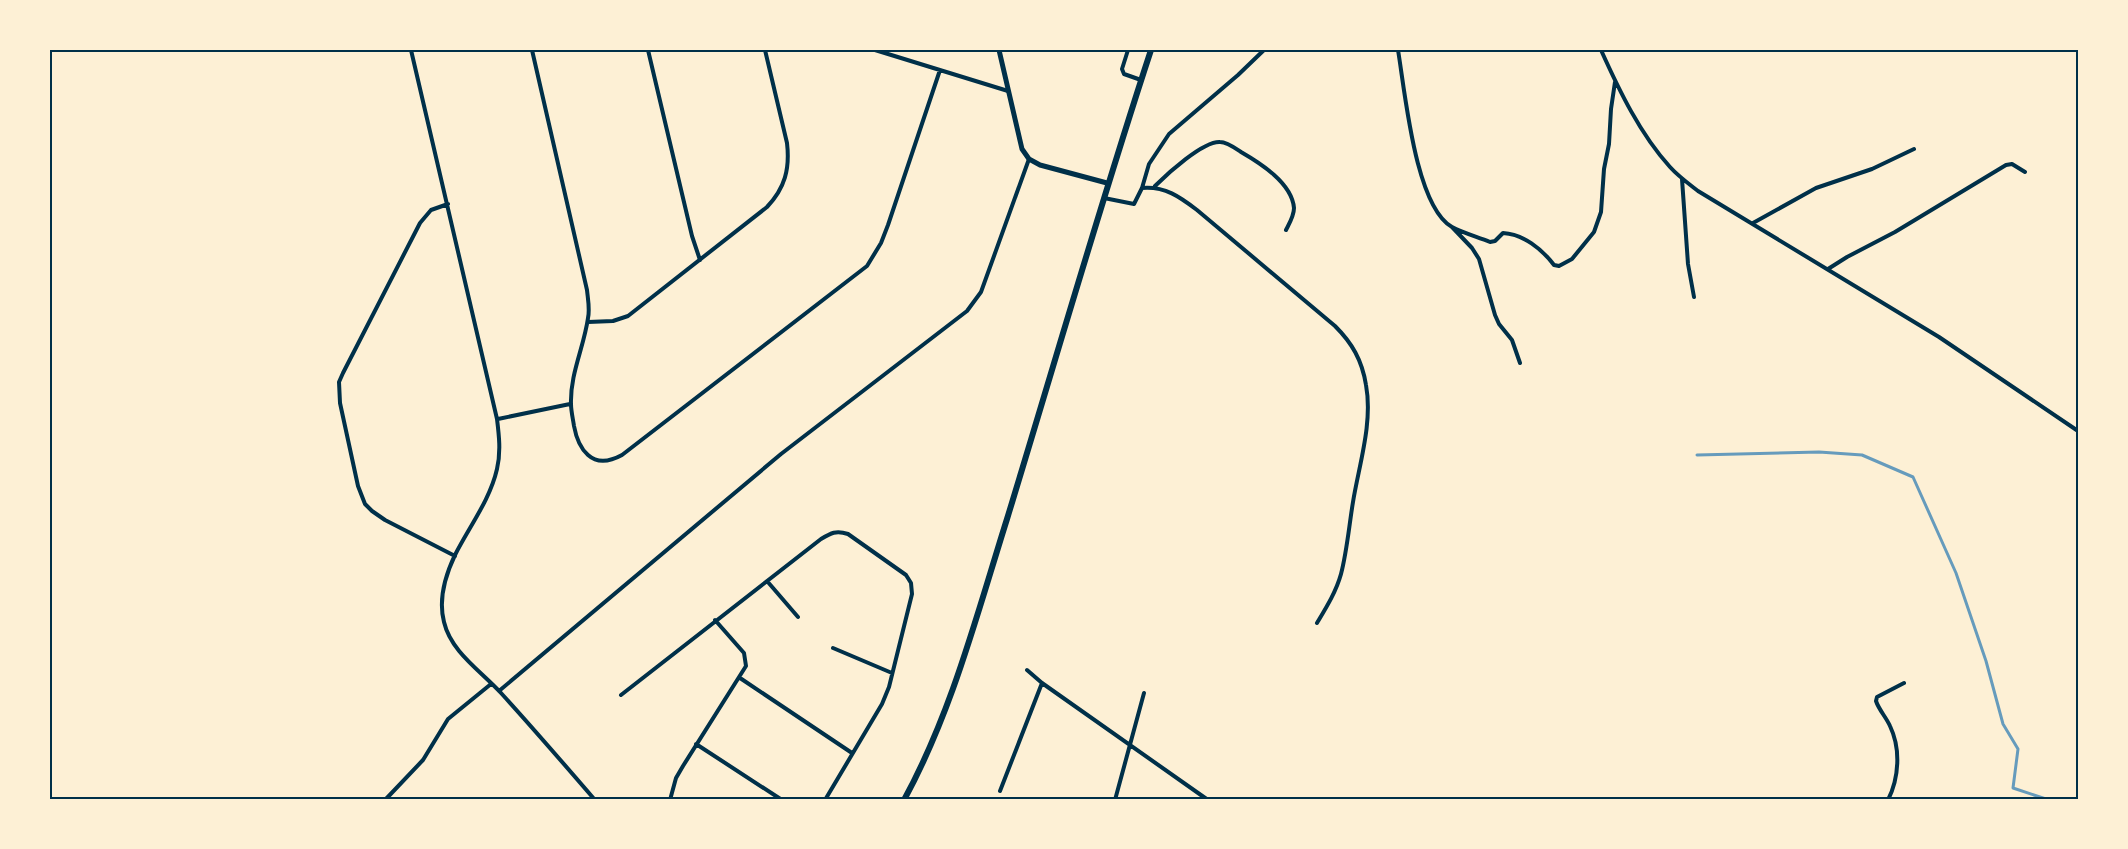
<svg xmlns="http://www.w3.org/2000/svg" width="2128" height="849" viewBox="0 0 2128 849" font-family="Lato,sans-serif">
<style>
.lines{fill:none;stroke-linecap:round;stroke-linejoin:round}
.stream{stroke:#669bbc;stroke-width:3}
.minor{stroke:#003049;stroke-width:4}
.tertiary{stroke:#003049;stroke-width:5}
.secondary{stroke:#003049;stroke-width:6}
.neatline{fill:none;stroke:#003049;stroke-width:2}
</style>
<rect width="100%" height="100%" fill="#fdf0d5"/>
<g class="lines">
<!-- stream -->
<path class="stream" d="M1697 455 1819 452 1862 455 1913 477 1956 573 1986 661 2003 724 2018 749 2013 788 2049 800"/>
<!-- minor -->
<path class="minor" d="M411 50 497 419C499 435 501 452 497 469 490 500 469 527 455 555 445 576 438 599 444 622 451 652 481 671 501 693 533 728 564 764 595 800
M532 50 587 290C588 300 590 309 588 318 584 347 570 374 571 404 571 411 573 419 574 426 576 437 580 448 588 455 598 464 611 461 622 455L867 266 881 243 888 225 940 70
M648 50 692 236 700 260
M875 50 1008 91
M1128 50 1122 69 1124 74 1141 80
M1398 50C1405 91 1415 206 1452 227 1463 233 1478 237 1490 242L1495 241 1503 233C1523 234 1542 249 1554 265L1559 266 1572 259 1594 232 1601 212 1604 169 1609 144 1611 109 1615 82
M1601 50C1619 90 1640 134 1670 167 1678 176 1689 184 1698 191L1939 337 2078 431
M1682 179 1688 264 1694 297
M1155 186C1167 174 1203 141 1220 142 1227 142 1235 148 1241 152 1260 163 1292 183 1294 208 1294 216 1289 224 1286 230
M1142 188C1165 186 1180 197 1197 210L1335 326C1352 343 1362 360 1366 385 1373 423 1359 465 1353 502 1349 526 1347 551 1341 574 1336 592 1326 608 1317 623
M1104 198 1134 204 1142 188 1149 164 1169 134 1238 75 1264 50
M448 204 431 210 420 223 343 373 339 382 340 403 358 486 365 504 372 511 385 520 455 556
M1753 223 1816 188 1872 169 1914 149
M1452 227 1472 248 1479 259 1495 315 1499 324 1512 340 1520 363
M1828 269 1847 257 1895 232 2006 165 2012 164 2025 172
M588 322 613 321 628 316 767 207C785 188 790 169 787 143L765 50
M498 419 570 404
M767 581 798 617
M833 648 892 673
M1027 670 1042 683 1208 800
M740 678 852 753
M499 691 781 454 967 311 981 292 1029 159
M621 695 821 539C831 533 836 530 848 534L906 575 911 583 912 594 889 687 882 704 825 800
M696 744 782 800
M1000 791 1042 683
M385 800 423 760 448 719 491 684
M670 800 676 778 683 766 746 666 744 653 715 620
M1115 800 1144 693
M1888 800C1899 778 1901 749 1890 726 1886 717 1879 710 1876 701L1877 697 1904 683"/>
<!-- tertiary -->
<path class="tertiary" d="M999 50 1022 149 1029 159 1040 165 1107 183"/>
<!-- secondary -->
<path class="secondary" d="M904 800C952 712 977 614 1007 519 1055 362 1100 205 1151 50"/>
</g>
<!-- border -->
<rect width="2128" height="849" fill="none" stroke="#fdf0d5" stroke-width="102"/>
<rect x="51" y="51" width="2026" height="747" class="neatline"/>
</svg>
